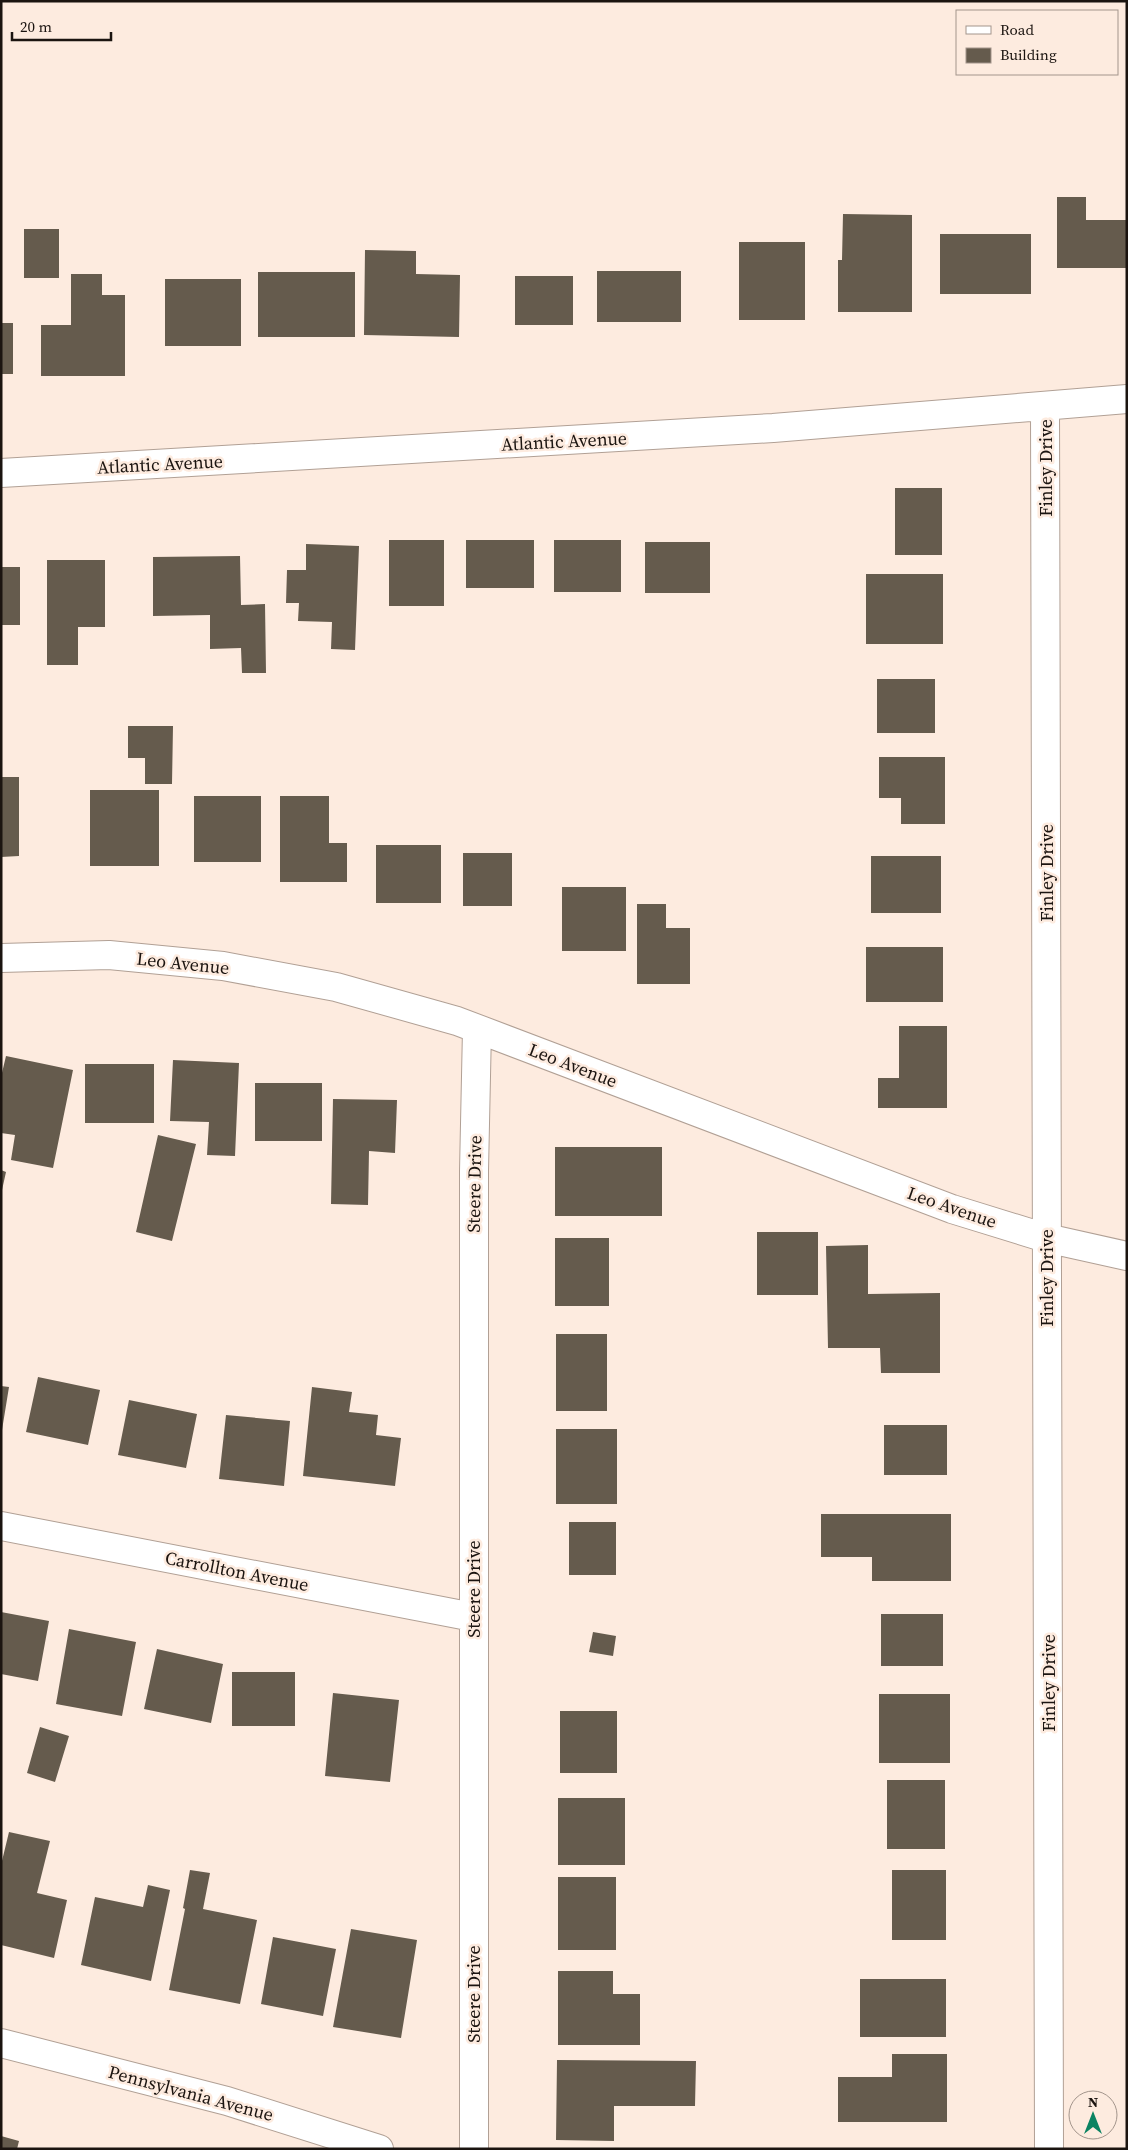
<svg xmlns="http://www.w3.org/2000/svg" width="1128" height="2150" viewBox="0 0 1128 2150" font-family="'Source Serif 4',serif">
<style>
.building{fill:#655b4d}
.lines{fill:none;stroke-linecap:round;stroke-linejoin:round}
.minor-casing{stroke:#b1a095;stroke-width:30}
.minor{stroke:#fff;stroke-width:28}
.labels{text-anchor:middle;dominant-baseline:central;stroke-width:5;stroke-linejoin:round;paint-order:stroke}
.street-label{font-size:18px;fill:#1b1410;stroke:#fdebdf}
</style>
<rect width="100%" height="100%" fill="#fdebdf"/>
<!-- building -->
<path class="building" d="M1057 197H1086V220H1127V268H1057Z
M843 214 912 215V312H838V260H842Z
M24 229H59V278H24Z
M940 234H1031V294H940Z
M739 242H805V320H739Z
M365 250 416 251V274L460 275 459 337 364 335Z
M597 271H681V322H597Z
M258 272H355V337H258Z
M71 274H102V295H125V376H41V325H71Z
M515 276H573V325H515Z
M165 279H241V346H165Z
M1 323H13V374H1Z
M895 488H942V555H895Z
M389 540H444V606H389Z
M466 540H534V588H466Z
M554 540H621V592H554Z
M645 542H710V593H645Z
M306 544 359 546 355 650 331 649 332 622 298 621 299 603H286L287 570H306Z
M240 556 241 605 265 604 266 673H242L241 648 210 649V615L153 616V557Z
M47 560H105V627H78V665H47Z
M1 567H20V625H1Z
M866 574H943V644H866Z
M877 679H935V733H877Z
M128 726H173L172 784H145V758H128Z
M879 757H945V824H901V798H879Z
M1 777H19V856L1 857Z
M90 790H159V866H90Z
M194 796H261V862H194Z
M280 796H329V843H347V882H280Z
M376 845H441V903H376Z
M463 853H512V906H463Z
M871 856H941V913H871Z
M562 887H626V951H562Z
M637 904H666V928H690V984H637Z
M866 947H943V1002H866Z
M899 1026H947V1108H878V1078H899Z
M6 1056 73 1070 53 1168 11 1160 15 1135 1 1133V1077Z
M173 1060 239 1063 235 1156 207 1155 209 1122 170 1121Z
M85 1064H154V1123H85Z
M255 1083H322V1141H255Z
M333 1099 397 1100 395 1153 369 1151 368 1205 331 1204Z
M158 1135 196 1144 172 1241 136 1232Z
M555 1147H662V1216H555Z
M1 1170 6 1172 2 1190H1Z
M757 1232H818V1295H757Z
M555 1238H609V1306H555Z
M868 1245V1294L940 1293V1373H881L880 1348H828L826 1246Z
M556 1334H607V1411H556Z
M38 1377 100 1390 88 1445 26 1432Z
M1 1386 9 1387 2 1430H1Z
M312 1387 352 1392 349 1412 378 1415 376 1435 401 1438 395 1486 303 1476Z
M129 1400 197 1414 186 1468 118 1455Z
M226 1415 290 1421 284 1486 219 1479Z
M884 1425H947V1475H884Z
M556 1429H617V1504H556Z
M821 1514H951V1581H872V1557H821Z
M569 1522H616V1575H569Z
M1 1612 49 1621 38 1681 1 1674Z
M881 1614H943V1666H881Z
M69 1629 136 1642 122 1716 56 1704Z
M593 1632 616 1636 613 1656 589 1652Z
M157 1649 223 1664 211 1723 144 1709Z
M232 1672H295V1726H232Z
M333 1693 399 1700 390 1782 325 1776Z
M879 1694H950V1763H879Z
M560 1711H617V1773H560Z
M40 1727 69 1736 55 1782 27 1773Z
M887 1780H945V1849H887Z
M558 1798H625V1865H558Z
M9 1832 50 1841 37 1893 67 1900 54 1958 1 1945V1865Z
M190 1870 210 1873 203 1909 257 1920 240 2004 169 1990 185 1909 183 1908Z
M892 1870H946V1940H892Z
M558 1877H616V1950H558Z
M148 1885 170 1890 151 1981 81 1965 95 1897 143 1907Z
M351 1929 417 1940 401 2038 333 2027Z
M273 1937 336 1949 323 2016 261 2004Z
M558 1971H613V1994H640V2045H558Z
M860 1979H946V2037H860Z
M892 2054H947V2122H838V2077H892Z
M557 2060 696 2061 695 2106H614V2141L556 2140Z
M1 2136 19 2141 17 2149H1Z"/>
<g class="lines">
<defs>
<path id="minor" d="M1045 407 1049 2149
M1 473 773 428 1127 399
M1 958 109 955 223 966 336 987 457 1021 952 1209 1046 1238 1127 1256
M1 1526 473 1617
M1 2043 227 2101 379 2149
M474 2149V1171L477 1029"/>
</defs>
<!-- minor casing -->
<use href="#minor" class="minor-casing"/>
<!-- minor -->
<use href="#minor" class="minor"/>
</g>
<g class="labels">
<!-- street labels -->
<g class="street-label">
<text transform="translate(564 441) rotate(-3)">Atlantic Avenue</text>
<text transform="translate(160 464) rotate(-3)">Atlantic Avenue</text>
<text transform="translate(1045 468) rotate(-90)">Finley Drive</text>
<text transform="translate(1046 873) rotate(-90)">Finley Drive</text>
<text transform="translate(183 963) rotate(6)">Leo Avenue</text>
<text transform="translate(573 1065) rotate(21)">Leo Avenue</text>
<text transform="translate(474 1184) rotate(-89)">Steere Drive</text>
<text transform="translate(952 1207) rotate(19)">Leo Avenue</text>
<text transform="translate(1046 1278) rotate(-90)">Finley Drive</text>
<text transform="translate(237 1571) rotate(11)">Carrollton Avenue</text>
<text transform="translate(473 1589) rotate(-90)">Steere Drive</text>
<text transform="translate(1048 1683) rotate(-90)">Finley Drive</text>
<text transform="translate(473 1994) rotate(-90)">Steere Drive</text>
<text transform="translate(191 2093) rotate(15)">Pennsylvania Avenue</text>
</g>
</g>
<!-- border -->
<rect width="1128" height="2150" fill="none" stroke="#1b1410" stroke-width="5"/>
<!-- legend -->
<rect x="956" y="10" width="162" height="65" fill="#fdebdf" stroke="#a3958c"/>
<rect x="966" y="26" width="25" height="8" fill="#ffffff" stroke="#a3958c"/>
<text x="1000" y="35" font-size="15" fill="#1b1410">Road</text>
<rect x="966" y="48" width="25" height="15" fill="#655b4d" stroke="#a3958c"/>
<text x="1000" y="60" font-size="15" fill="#1b1410">Building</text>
<!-- north arrow -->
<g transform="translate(1093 2115)"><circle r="24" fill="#fdebdf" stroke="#a3958c"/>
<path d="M0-4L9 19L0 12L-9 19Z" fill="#0b8362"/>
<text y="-8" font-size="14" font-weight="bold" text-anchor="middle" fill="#1b1410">N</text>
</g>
<!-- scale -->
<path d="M12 32v8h99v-8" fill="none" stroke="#1b1410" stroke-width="2.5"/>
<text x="20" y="32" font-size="15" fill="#1b1410" stroke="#fdebdf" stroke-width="4" paint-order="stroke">20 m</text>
</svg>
